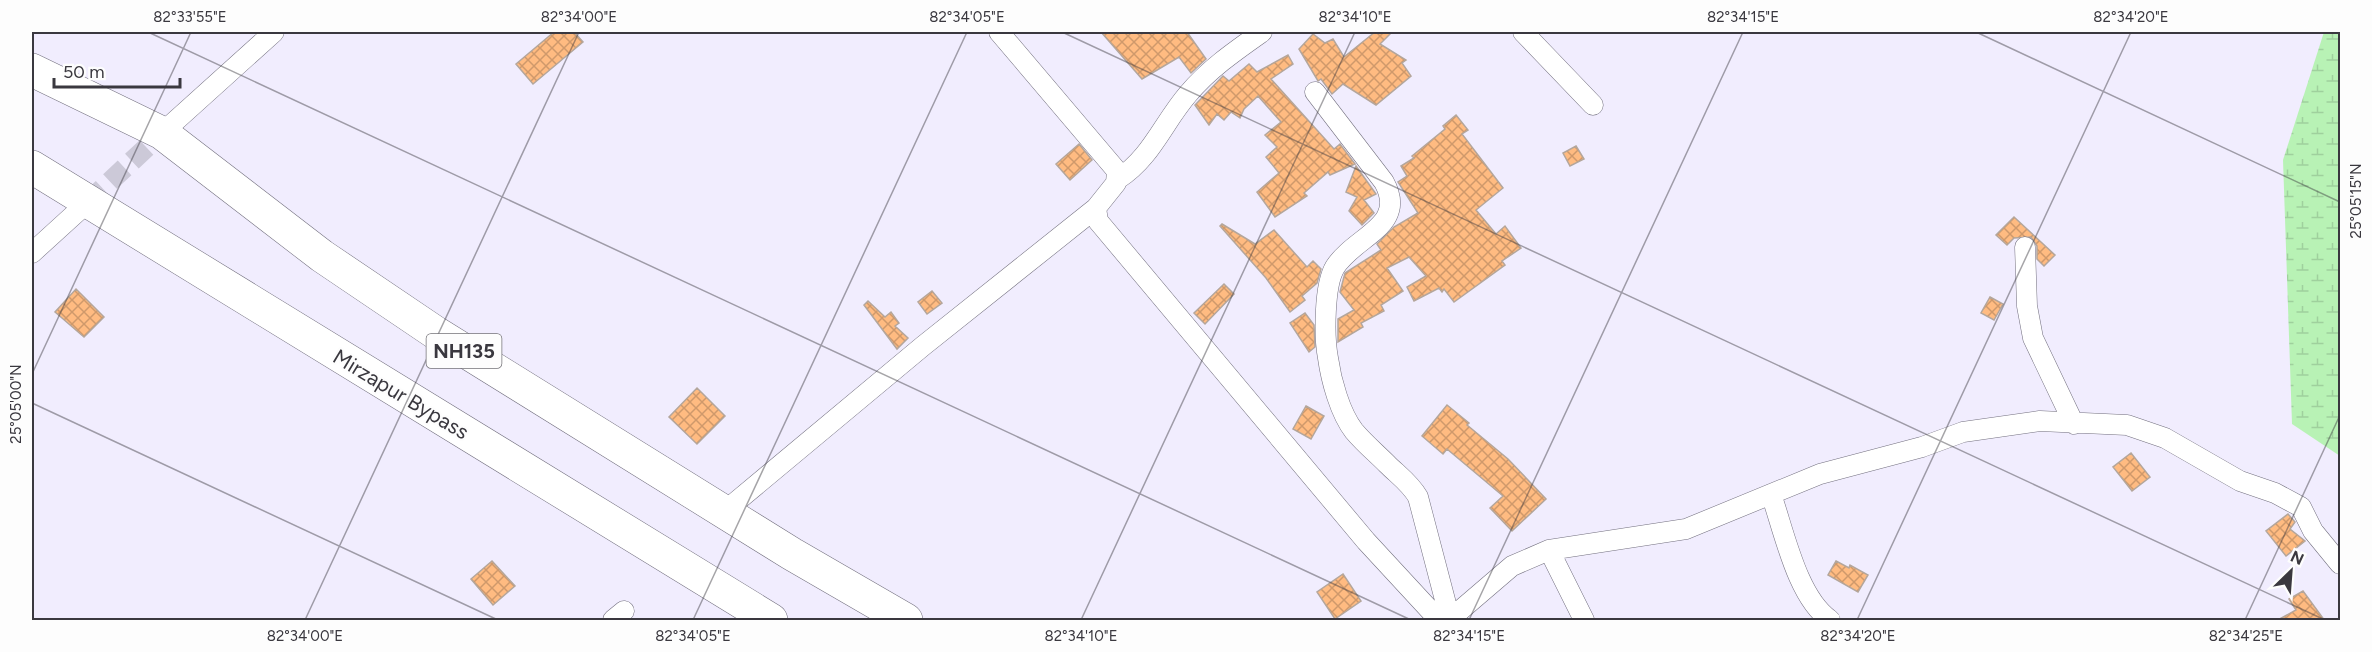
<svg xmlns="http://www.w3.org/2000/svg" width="2372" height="652" viewBox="0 0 2372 652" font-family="Figtree,sans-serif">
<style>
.wetland{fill:url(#wetland-marsh)}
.building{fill:url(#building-cross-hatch);stroke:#b4a69b;stroke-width:1.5}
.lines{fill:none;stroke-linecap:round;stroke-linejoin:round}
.minor-tunnel{stroke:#ccc9d8;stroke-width:20;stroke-dasharray:20 10;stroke-linecap:butt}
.minor-casing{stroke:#73707f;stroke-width:21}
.trunk-casing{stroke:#73707f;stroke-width:34}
.minor{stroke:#fff;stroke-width:20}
.trunk{stroke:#fff;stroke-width:33}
.ticks{fill:none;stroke:#3a383f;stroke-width:1.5;stroke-opacity:0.45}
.labels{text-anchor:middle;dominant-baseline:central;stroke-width:4.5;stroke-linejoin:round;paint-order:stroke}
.shield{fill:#fdfdfd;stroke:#747378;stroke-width:1.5}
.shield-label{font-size:20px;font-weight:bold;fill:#3a383f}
.street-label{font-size:21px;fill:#3a383f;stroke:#fdfdfd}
.neatline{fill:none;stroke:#3a383f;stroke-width:2}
.ticks-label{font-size:15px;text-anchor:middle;fill:#3a383f}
</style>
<defs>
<pattern id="wetland-marsh" width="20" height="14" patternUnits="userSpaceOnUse" patternTransform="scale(1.5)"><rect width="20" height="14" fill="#b8f2b5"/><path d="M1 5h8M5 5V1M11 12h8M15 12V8" fill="none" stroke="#9fd09d"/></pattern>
<pattern id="building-cross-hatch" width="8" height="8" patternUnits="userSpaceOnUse" patternTransform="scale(1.5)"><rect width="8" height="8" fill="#ffbb81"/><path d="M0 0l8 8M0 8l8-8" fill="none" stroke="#cf996b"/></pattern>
</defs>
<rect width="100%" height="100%" fill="#f1edfe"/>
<!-- wetland -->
<path class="wetland" d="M2324 32H2340V456L2292 424 2283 160Z"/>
<!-- building -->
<path class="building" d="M554 32H574L583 42 533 84 516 64Z
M1101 32H1187L1206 59 1191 73 1179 57 1142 79Z
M1375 32H1392L1380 44 1406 60 1402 63 1411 76 1376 105 1343 84 1332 94 1321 79 1318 81 1299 49 1313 34 1325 43 1333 39 1344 57Z
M1288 55 1293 64 1271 79 1334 149 1340 144 1355 164 1330 175 1328 172 1304 193 1307 196 1275 217 1257 192 1279 173 1266 157 1277 147 1265 135 1281 122 1258 96 1244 109 1240 118 1231 112 1224 120 1217 114 1209 125 1195 105 1223 76 1229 81 1249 64 1257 72Z
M1456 115 1468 130 1462 134 1503 188 1476 210 1496 234 1505 226 1521 248 1502 261 1505 265 1454 302 1444 289 1442 292 1439 288 1414 301 1407 287 1426 276 1409 257 1387 268 1403 291 1381 305 1384 311 1361 323 1363 327 1338 342V319L1354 310 1340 292 1345 273 1381 250 1377 244 1394 227 1418 213 1398 182 1407 176 1401 166 1414 158 1412 156 1445 129 1443 126Z
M1079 144 1092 160 1070 180 1056 164Z
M1576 146 1584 159 1570 166 1563 153Z
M1356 166 1376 194 1364 200 1374 213 1362 225 1349 211 1357 197 1346 192Z
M2014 217 2055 255 2044 266 2037 259V246L2031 237 2014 238 2007 245 1996 235Z
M1222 224 1255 244 1274 230 1307 267 1313 261 1321 269 1317 283 1302 296 1305 300 1290 312 1266 278 1220 226Z
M1224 284 1234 294 1205 324 1194 313Z
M76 289 104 317 84 337 55 312Z
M932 291 942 303 927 314 918 302Z
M1990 297 2003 304 1994 320 1981 313Z
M868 301 885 317 891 312 899 323 895 326 908 338 897 349 864 305Z
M1305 313 1314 325 1315 347 1309 352 1290 323Z
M697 388 725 416 697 444 669 417Z
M1447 405 1469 423 1467 425 1508 459 1546 499 1512 531 1490 508 1503 496 1447 449 1443 454 1422 436Z
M1306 406 1324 416 1311 439 1293 429Z
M2131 453 2150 477 2132 491 2113 467Z
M2288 514 2295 522 2290 529 2305 541 2286 556 2266 531Z
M492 561 515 586 493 605 471 579Z
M1836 561 1849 568 1850 565 1868 575 1858 592 1828 575Z
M1343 574 1361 601 1335 619 1317 592Z
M2303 591 2325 621H2276L2296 610 2289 599Z"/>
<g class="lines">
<!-- minor-tunnel -->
<path class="minor-tunnel" d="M88 202 162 133"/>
<defs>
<path id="minor" d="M999 32 1117 171 1116 183 1096 208 1098 221 1366 541 1439 620
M1523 32 1593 105
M1315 92 1384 182C1408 226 1356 235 1335 267 1324 285 1324 337 1328 358 1331 380 1340 413 1354 431 1364 443 1376 453 1387 464 1398 475 1410 483 1418 497L1450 619
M162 133 274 32
M1118 179C1151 158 1163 123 1188 94 1209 69 1235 51 1262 32
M2025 247 2027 306 2033 338 2074 424
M32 253 88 202
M1771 494C1784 531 1797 597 1830 620
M731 506 923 346 1096 208
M1549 550 1584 620
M613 620 624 611
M1449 620 1512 566 1549 550 1686 529 1820 474 1922 447 1963 432 2040 421 2127 425 2165 438 2240 481 2275 493 2301 507 2313 531 2340 564"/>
<path id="trunk" d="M32 70 162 133 322 256 436 333 792 554 906 620
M32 167 771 620"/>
</defs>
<!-- minor casing -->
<use href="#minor" class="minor-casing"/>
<!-- trunk casing -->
<use href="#trunk" class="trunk-casing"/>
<!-- minor -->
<use href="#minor" class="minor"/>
<!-- trunk -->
<use href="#trunk" class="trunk"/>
</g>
<!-- ticks -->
<path class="ticks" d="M148 32 1411 620M1062 32 2325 620M1976 32 2340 202M32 374 191 32M32 403 498 620M305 620 579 32M693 620 967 32M1081 620 1355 32M1469 620 1743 32M1857 620 2131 32M2245 620 2340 415"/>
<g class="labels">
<!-- shield labels -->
<rect class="shield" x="426.5" y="334" width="75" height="34" rx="4.5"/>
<g class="shield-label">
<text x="464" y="351">NH135</text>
</g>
<!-- street labels -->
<g class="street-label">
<text transform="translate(401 394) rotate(31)">Mirzapur Bypass</text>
</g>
</g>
<!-- border -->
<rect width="2372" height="652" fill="none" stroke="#fdfdfd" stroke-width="66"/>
<!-- north arrow -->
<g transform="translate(2291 571) rotate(25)" stroke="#fdfdfd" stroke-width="4.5" paint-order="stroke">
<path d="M0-4.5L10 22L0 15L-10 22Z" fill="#3a383f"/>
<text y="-9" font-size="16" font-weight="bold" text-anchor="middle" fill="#3a383f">N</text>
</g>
<!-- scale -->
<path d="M54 78v9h126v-9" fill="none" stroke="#3a383f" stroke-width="3"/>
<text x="63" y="78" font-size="18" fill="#3a383f" stroke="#fdfdfd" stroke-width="4.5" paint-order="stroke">50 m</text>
<rect x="33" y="33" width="2306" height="586" class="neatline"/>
<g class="ticks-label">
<text x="190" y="22">82°33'55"E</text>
<text x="579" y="22">82°34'00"E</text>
<text x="967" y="22">82°34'05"E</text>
<text x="1355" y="22">82°34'10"E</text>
<text x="1743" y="22">82°34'15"E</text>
<text x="2131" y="22">82°34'20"E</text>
<text transform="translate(2356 201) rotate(-90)" y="5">25°05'15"N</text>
<text transform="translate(16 404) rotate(-90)" y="5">25°05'00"N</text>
<text x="305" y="641">82°34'00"E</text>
<text x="693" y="641">82°34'05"E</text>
<text x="1081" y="641">82°34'10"E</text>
<text x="1469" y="641">82°34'15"E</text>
<text x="1858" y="641">82°34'20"E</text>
<text x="2246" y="641">82°34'25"E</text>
</g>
</svg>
